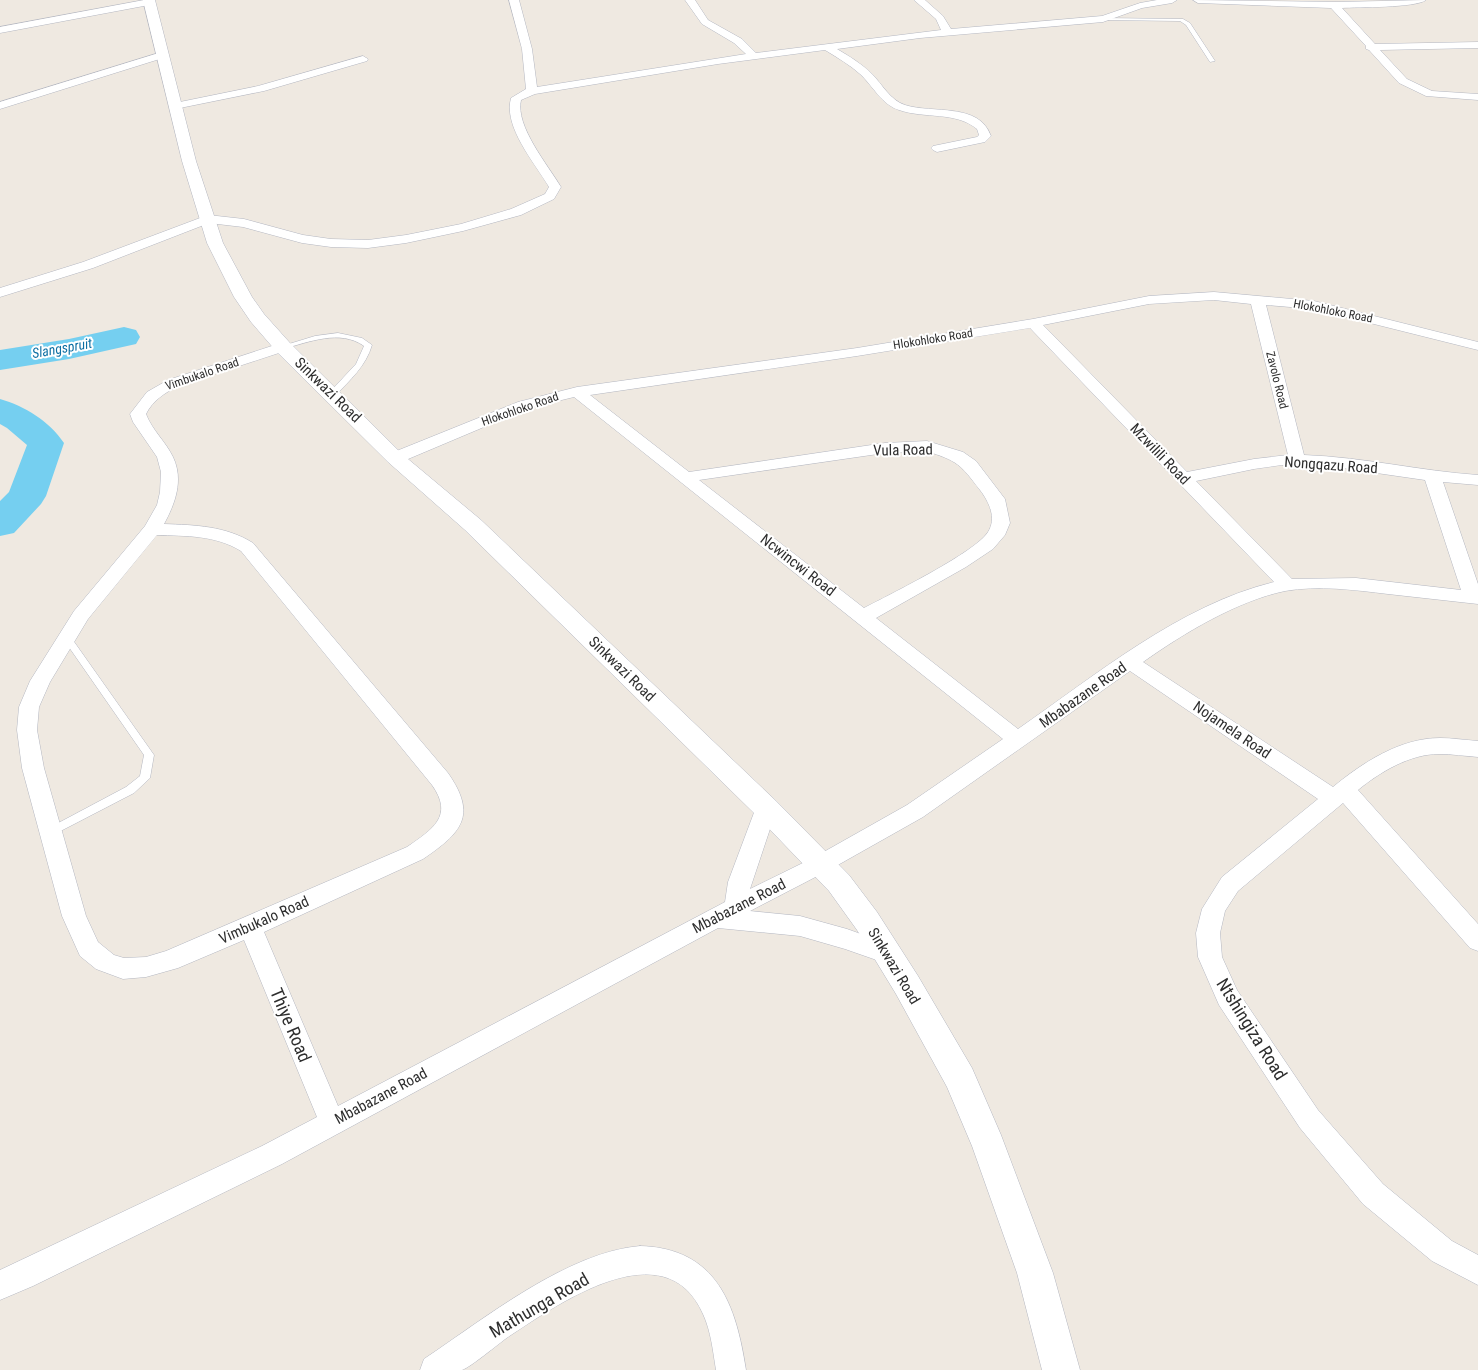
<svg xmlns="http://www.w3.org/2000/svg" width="1478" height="1370" viewBox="0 0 1478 1370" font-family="'Roboto Condensed',sans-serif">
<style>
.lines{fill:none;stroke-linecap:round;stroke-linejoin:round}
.river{fill:#75cff0;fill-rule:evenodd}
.service-casing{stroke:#b4b7c1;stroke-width:1}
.minor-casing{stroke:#b4b7c1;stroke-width:1}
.tertiary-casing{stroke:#b4b7c1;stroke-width:1}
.service{fill:#fff;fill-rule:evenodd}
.minor{fill:#fff;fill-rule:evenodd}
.tertiary{fill:#fff;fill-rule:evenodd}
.labels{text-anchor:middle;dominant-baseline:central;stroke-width:4;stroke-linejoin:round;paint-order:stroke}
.far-street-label{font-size:12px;fill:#2e2e2e;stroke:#fff}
.far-water-label{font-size:14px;font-style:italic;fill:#0d6fa3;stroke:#fff}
.street-label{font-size:15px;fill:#2e2e2e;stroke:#fff}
.near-street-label{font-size:18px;fill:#2e2e2e;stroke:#fff}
</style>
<rect width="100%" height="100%" fill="#efe9e1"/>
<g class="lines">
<!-- river -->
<path class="river" d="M124 327 136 330 140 337 136 344 69 359 0 370V350L69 339Z
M0 399C25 406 49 421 64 443L46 496 41 504 14 533 0 536V501L9 492 27 445 7 428 0 424Z"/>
<defs>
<path id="service" d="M1101 18 1183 19 1190 23 1215 61 1210 62 1186 25 1180 21 1103 20Z
M338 333 362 338 372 345C366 366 350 380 335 396H332L328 394 356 364 364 346C340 329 309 342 283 349L279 347 315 336Z
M67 635 70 636 154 755 150 778 134 793 51 836 47 835 45 832 47 829 126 787 140 776 144 755 64 640 62 638Z"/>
<path id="minor" d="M144 0H152L154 2 149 5 0 33V27Z
M509 0H519L532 49 537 87 746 54 734 43 702 24 685 0H695L708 20 742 39 756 53 941 30 936 19 914 0H925L943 16 951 29 1102 16 1140 3 1157 0H1177L1172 3 1142 8 1103 22 920 38 837 49C849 56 862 64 872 74 882 84 890 100 905 105 933 114 979 102 991 136L985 142 937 152 933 150 931 148 933 146 977 137 979 135 977 129C955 111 925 119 899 110 882 105 873 86 860 74 850 65 838 58 825 50L718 64 535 94 521 100C515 126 548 165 561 187L554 199 521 215 463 231 406 243 368 248 331 247 302 243 243 227 209 223 93 268 0 297V288L83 262 208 215 244 219 303 235 331 239 368 240 406 235 461 224 511 209 545 194 549 187C535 163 503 127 511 98L526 89 522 49Z
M1193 0 1337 2 1426 0C1416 8 1357 7 1342 8L1375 44 1478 42V48L1380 50 1407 79 1432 91 1478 94V100L1426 96 1399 83 1369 50 1366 49V46L1331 8 1198 3Z
M162 52 167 55 166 57 0 109V102Z
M363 56 368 59 367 61 264 91 175 109 169 106 175 103 258 86Z
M1214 292 1314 301 1478 342V350L1314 309 1266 305 1304 455C1363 457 1420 471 1478 475V485L1443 482 1478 584V604C1448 601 1418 597 1388 594 1355 590 1318 585 1285 591 1237 601 1184 633 1143 662L1333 787C1362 763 1400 738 1440 738 1452 738 1465 740 1478 741V757C1465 756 1452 754 1439 754 1410 754 1380 772 1358 790L1478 924V951L1470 948 1343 803 1238 891 1225 911 1220 933 1222 957 1237 990 1318 1110 1383 1184 1452 1241 1478 1255V1285L1432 1261 1363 1204 1300 1128 1219 1005 1198 957 1196 933 1202 909 1222 877 1318 799 1130 671 923 817 829 870 750 911 800 916 847 929 897 947 900 954 897 961 888 964 845 949 800 936 718 928 282 1164 33 1286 0 1300V1270L262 1146 317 1117 244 940 178 968 146 977 123 979 96 969 80 956 62 916 22 768 17 730 19 707 30 681 74 611 145 526 157 505 160 492 161 472 157 457 133 422 130 414 147 392 168 380 278 344H288L290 347 288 350 178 386C165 393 153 400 146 414 152 430 166 442 173 457 184 480 175 504 164 524 195 525 226 526 253 543L448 773C478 816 461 833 423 859L264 932 338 1106 725 902 728 882 758 802 766 800 774 802 777 808 750 889 813 858 907 805 1003 739 574 397 529 408 401 462H389L387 458 389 454 518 402 577 387 857 348 1033 319 1149 296ZM1214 300 1251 304 1288 455 1254 459 1187 472 1043 325 1149 304ZM1030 328 1274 582C1180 605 1096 675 1018 729L876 618 966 567 993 549 1005 535 1010 523 1005 499 976 461 963 452 927 441 885 443 689 472 590 395 857 356ZM926 451C958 461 960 464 980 490 989 502 997 518 988 532 976 552 889 595 864 608L699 480 885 453ZM1282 465 1342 468 1425 480 1461 590 1356 578 1292 579 1196 481 1254 469ZM157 535C186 536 215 535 241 551L432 785C454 816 433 829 407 847L166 951 146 957 124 958 114 955 98 942 86 916 44 768 37 730 39 707 50 682 88 619Z
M640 1246C717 1248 736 1305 746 1370H716C713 1352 711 1331 703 1314 665 1228 558 1304 508 1337 498 1344 471 1367 462 1370 452 1370 430 1370 420 1370L424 1359C484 1319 567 1252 640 1246Z"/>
<path id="tertiary" d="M143 0H155L196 161 223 243 252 297 264 314 290 343 402 454 481 520 776 801 849 875 877 912 918 976 972 1068 1001 1135 1053 1273 1080 1370H1042L1017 1273 972 1146 947 1087 896 994 857 930 829 891 756 815 465 530 388 462 276 351 251 322 234 297 207 243 182 161Z"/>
</defs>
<!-- service casing -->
<use href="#service" class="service-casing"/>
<!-- minor casing -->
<use href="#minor" class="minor-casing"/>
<!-- tertiary casing -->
<use href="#tertiary" class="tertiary-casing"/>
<!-- service -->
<use href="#service" class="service"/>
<!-- minor -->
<use href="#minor" class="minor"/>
<!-- tertiary -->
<use href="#tertiary" class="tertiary"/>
</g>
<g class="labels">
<!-- far-street labels -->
<g class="far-street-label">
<text transform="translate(1333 311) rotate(11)">Hlokohloko Road</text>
<text transform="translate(933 339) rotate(-9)">Hlokohloko Road</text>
<text transform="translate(202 374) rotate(-19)">Vimbukalo Road</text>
<text transform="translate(1277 380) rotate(76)">Zavolo Road</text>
<text transform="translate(520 409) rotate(-19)">Hlokohloko Road</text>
</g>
<!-- far-water labels -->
<g class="far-water-label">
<text transform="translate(62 348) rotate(-10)">Slangspruit</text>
</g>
<!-- street labels -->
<g class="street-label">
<text transform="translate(328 390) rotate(44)">Sinkwazi Road</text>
<text transform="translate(903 450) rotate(-1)">Vula Road</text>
<text transform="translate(1160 454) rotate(46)">Mzwilili Road</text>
<text transform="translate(1331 465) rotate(4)">Nongqazu Road</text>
<text transform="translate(798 565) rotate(38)">Ncwincwi Road</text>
<text transform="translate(622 669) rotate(44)">Sinkwazi Road</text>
<text transform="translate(1083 695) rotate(-35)">Mbabazane Road</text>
<text transform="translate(1232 730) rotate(34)">Nojamela Road</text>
<text transform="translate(739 906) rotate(-27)">Mbabazane Road</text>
<text transform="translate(264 920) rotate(-24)">Vimbukalo Road</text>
<text transform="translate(894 966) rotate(59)">Sinkwazi Road</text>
<text transform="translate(381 1096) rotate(-28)">Mbabazane Road</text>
</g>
<!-- near-street labels -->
<g class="near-street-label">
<text transform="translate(291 1025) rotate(67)">Thiye Road</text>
<text transform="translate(1252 1029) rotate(58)">Ntshingiza Road</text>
<text transform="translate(539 1305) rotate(-30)">Mathunga Road</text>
</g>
</g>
</svg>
